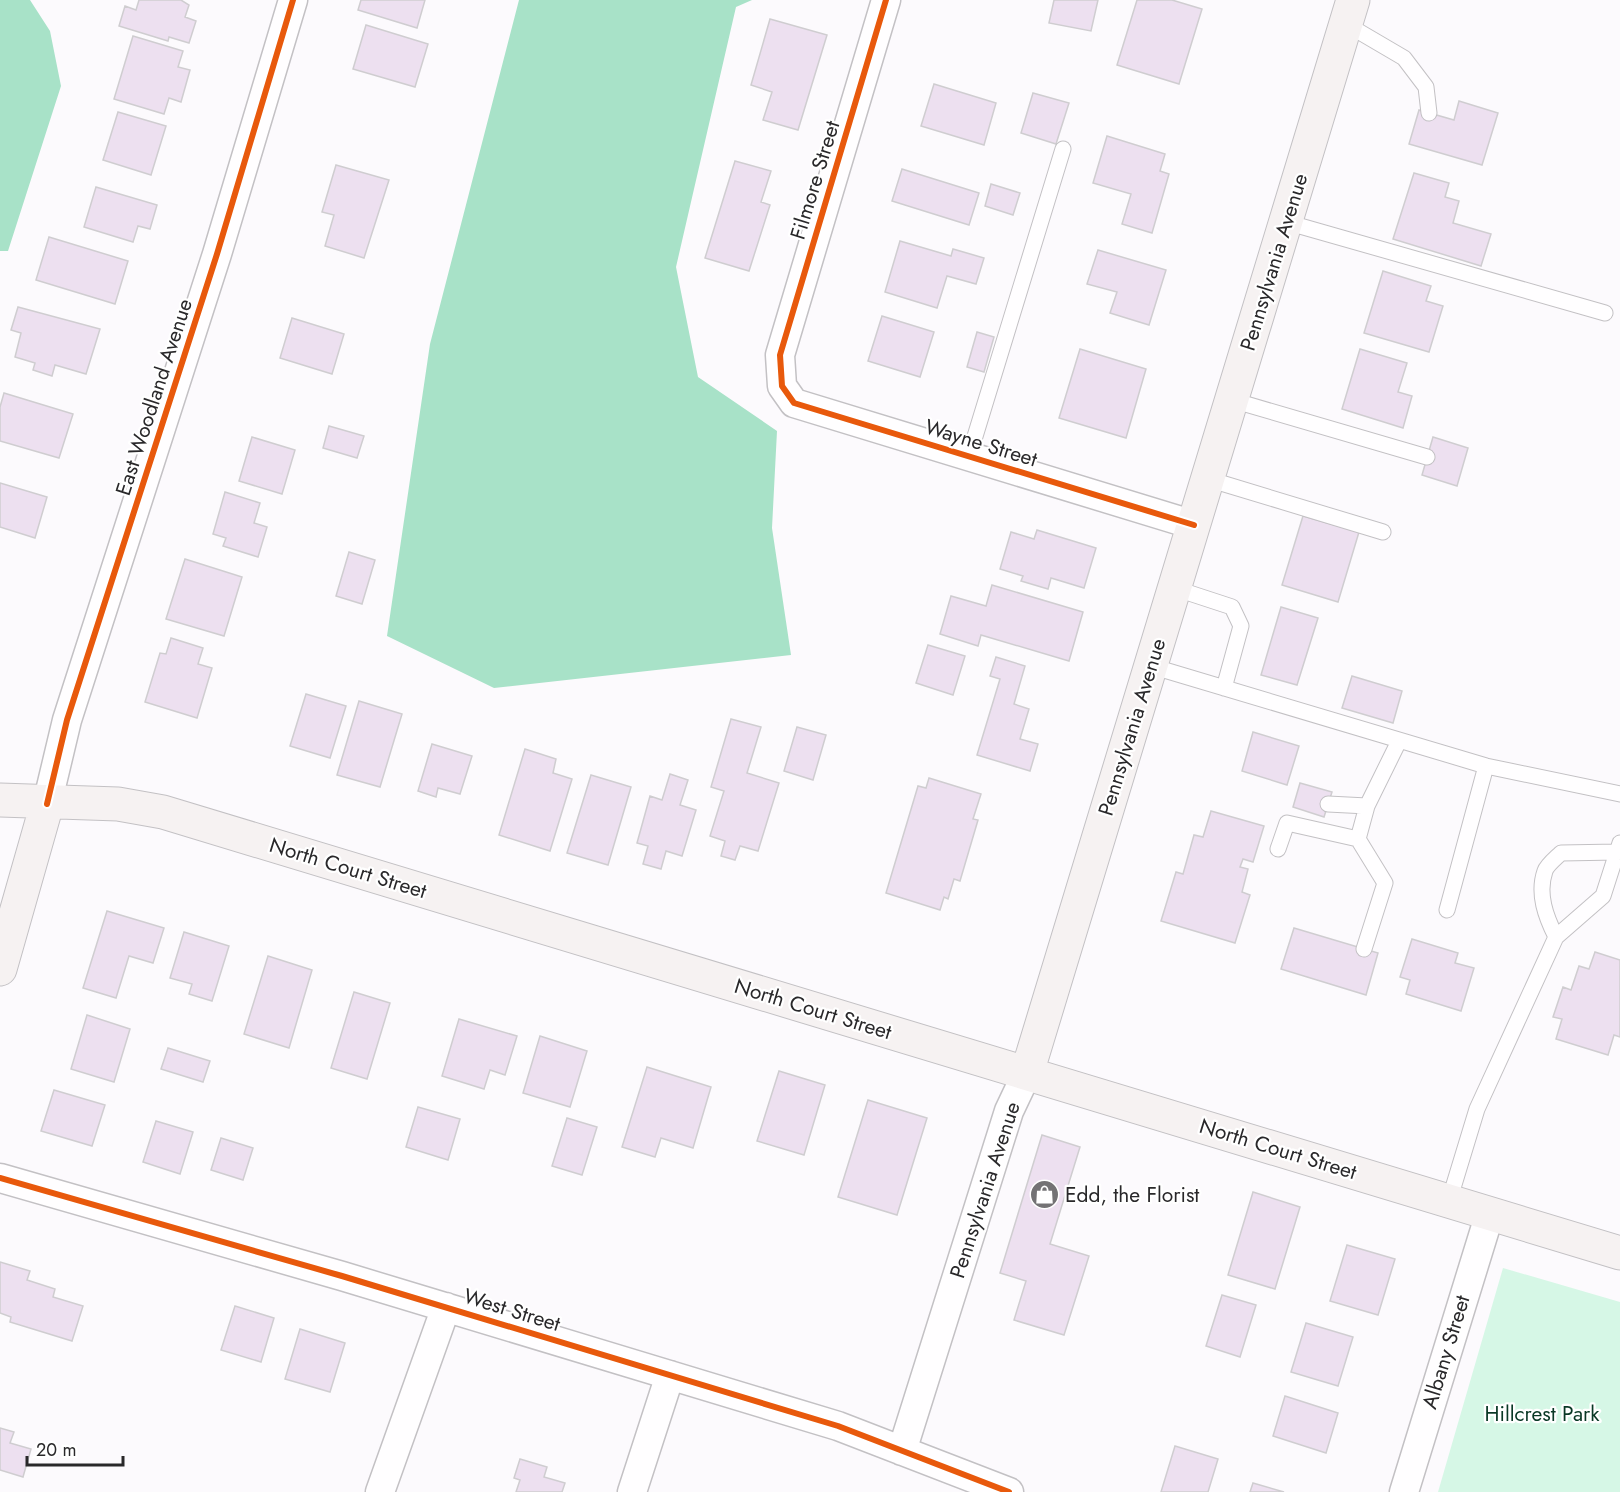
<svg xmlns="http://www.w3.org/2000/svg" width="1620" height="1492" viewBox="0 0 1620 1492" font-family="Jost,sans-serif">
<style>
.green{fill:#d6f7e6}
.forest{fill:#a8e2c8}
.building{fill:#ede0f0;stroke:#cfcdd0;stroke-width:1.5}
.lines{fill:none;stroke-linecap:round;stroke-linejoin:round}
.service-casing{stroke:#c3c1c4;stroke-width:17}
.minor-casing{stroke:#c3c1c4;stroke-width:31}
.secondary-casing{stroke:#c3c1c4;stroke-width:35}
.service{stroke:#fffeff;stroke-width:15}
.minor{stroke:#fffeff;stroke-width:28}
.secondary{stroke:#f6f2f2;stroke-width:33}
.cycleway-casing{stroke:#fff;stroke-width:10}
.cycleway{stroke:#e8590c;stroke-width:6}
.labels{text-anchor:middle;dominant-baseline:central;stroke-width:4.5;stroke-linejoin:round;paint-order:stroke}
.street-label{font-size:21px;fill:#29282a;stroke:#fff}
.poi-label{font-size:21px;fill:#29282a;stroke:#fff;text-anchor:start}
.park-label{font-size:21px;fill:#093825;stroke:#fff}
</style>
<rect width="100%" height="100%" fill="#fcfafd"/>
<!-- green -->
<path class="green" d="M1503 1268 1620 1302V1492H1438Z"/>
<!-- forest -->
<path class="forest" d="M0 0H30L50 31 61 86 8 251H0Z
M519 0H752L736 7 676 267 698 377 777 431 772 528 791 655 494 688 387 636 430 344Z"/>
<!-- building -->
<path class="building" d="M139 0H181L189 5 185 17 196 21 189 43 169 37 168 41 119 26 125 6 136 10Z
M361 0H425L417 28 358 10Z
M1054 0H1098L1091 31 1049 23Z
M1137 0H1172L1202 9 1179 84 1117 65Z
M770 19 827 35 798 130 763 120 772 92 751 85Z
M366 25 428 44 415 87 353 69Z
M133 36 183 51 178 67 190 70 181 102 169 98 164 114 114 99Z
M934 84 996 103 984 145 921 126Z
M1033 93 1069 103 1056 144 1021 133Z
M1459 101 1498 113 1482 165 1409 144 1419 110 1454 120Z
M118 112 166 126 151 175 103 160Z
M1107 136 1165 154 1160 171 1169 174 1152 233 1122 224 1131 194 1093 183Z
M735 161 771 171 761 202 770 205 749 271 705 258Z
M336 165 389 180 364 258 325 246 334 215 322 212Z
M902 169 979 193 969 225 892 201Z
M1414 173 1449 183 1445 197 1459 201 1453 223 1491 234 1481 266 1393 239Z
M991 184 1020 193 1013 215 985 206Z
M96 187 157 205 150 229 138 226 133 242 84 227Z
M49 237 128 261 115 304 36 280Z
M900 241 951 256 953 249 984 258 976 284 947 276 937 308 885 292Z
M1098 250 1166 270 1149 325 1110 313 1117 292 1087 284Z
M1383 271 1431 286 1426 301 1443 306 1429 352 1364 333Z
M18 307 100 329 86 374 55 365 52 376 33 370 35 363 15 357 21 333 11 330Z
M882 316 934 332 920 377 868 361Z
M292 318 344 334 332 374 280 358Z
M977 332 994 337 984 372 967 367Z
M1080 349 1146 369 1126 438 1059 418Z
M1360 349 1407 363 1398 392 1412 396 1403 428 1342 409Z
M4 393 73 414 59 458 0 441V407Z
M329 426 364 436 357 458 323 448Z
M252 437 295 450 282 494 239 481Z
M1433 437 1468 448 1457 486 1422 475Z
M0 483 47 497 35 538 0 527Z
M225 492 260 503 254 523 267 527 258 557 223 546 226 538 213 534Z
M1303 516 1359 532 1338 602 1282 585Z
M1037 530 1096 548 1084 588 1051 578 1048 589 1021 581 1023 576 1000 569 1011 532 1034 539Z
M349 552 375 560 362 604 336 596Z
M185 559 242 577 224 636 166 619Z
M992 585 1083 612 1069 661 981 635 978 646 940 634 951 596 986 606Z
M1281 607 1318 618 1297 685 1261 675Z
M171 638 203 648 198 664 212 668 197 718 145 702 160 653 166 654Z
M928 645 965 656 953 695 916 683Z
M996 657 1025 666 1014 704 1029 709 1020 739 1038 744 1030 771 977 755 1000 679 990 676Z
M1352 676 1402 691 1393 723 1342 708Z
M306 694 346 706 330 758 290 746Z
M359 701 402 714 380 787 337 775Z
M731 719 761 727 747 773 779 783 758 851 740 846 735 860 721 856 725 841 710 836 724 791 711 787Z
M797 727 826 735 813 780 784 771Z
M1253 732 1299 746 1287 785 1242 771Z
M432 744 472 756 460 794 438 788 436 797 418 791Z
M525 749 556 759 553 773 572 779 550 851 499 835Z
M670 774 688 780 680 805 696 810 682 856 666 851 661 869 643 864 648 846 637 843 650 796 662 800Z
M591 775 631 787 608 865 567 853Z
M929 778 981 794 973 819 978 820 960 881 954 879 948 899 944 897 940 910 886 893 918 786 926 788Z
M1300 783 1332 792 1324 817 1293 807Z
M1211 811 1264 826 1253 862 1243 859 1240 867 1248 869 1242 892 1250 895 1235 943 1161 921 1176 872 1183 874 1194 835 1203 837Z
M107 911 164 928 153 963 129 956 116 998 83 988Z
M1294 928 1378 953 1366 995 1281 969Z
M184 932 229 946 212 1001 189 994 192 984 170 978Z
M1412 939 1458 953 1455 963 1474 968 1461 1011 1406 994 1410 980 1400 977Z
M1595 952 1620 960V1037L1614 1035 1608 1055 1556 1039 1562 1019 1553 1017 1563 987 1571 990 1579 966 1589 969Z
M268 956 312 970 289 1048 244 1034Z
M354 992 390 1003 367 1079 331 1068Z
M87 1015 130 1029 114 1082 71 1069Z
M459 1019 517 1036 505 1075 490 1070 484 1089 442 1076Z
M540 1036 587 1051 570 1107 523 1093Z
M168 1048 210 1061 203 1082 161 1069Z
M647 1067 711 1087 693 1148 661 1138 655 1157 622 1147Z
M779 1071 825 1085 804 1155 757 1141Z
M54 1090 105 1105 92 1146 41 1131Z
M868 1100 927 1118 897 1215 838 1197Z
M418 1107 460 1119 448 1160 406 1147Z
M567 1118 597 1127 582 1175 552 1166Z
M156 1121 193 1132 180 1174 143 1162Z
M1042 1135 1080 1147 1050 1244 1089 1256 1064 1335 1014 1320 1026 1281 1000 1273Z
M221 1138 253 1148 243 1180 211 1170Z
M1253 1192 1300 1207 1275 1289 1228 1275Z
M1347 1245 1395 1259 1378 1315 1330 1301Z
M0 1262 30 1271 27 1280 55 1289 53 1297 83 1306 72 1341 10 1322 11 1317 0 1313Z
M1222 1295 1256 1305 1240 1357 1206 1346Z
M235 1306 274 1318 261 1362 221 1350Z
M1306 1323 1353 1337 1338 1386 1291 1372Z
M300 1329 345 1343 330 1392 285 1379Z
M1285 1396 1338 1413 1326 1453 1273 1436Z
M0 1428 14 1432 10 1443 31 1449 23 1477 0 1470Z
M1175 1446 1218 1459 1208 1492H1161Z
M520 1459 547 1467 544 1477 565 1483 562 1492H516L520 1480 514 1478Z
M1253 1483 1284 1492H1250Z"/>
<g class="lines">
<defs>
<path id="service" d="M1346 24 1404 58 1426 87 1429 113
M1286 222 1605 313
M1232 400 1427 457
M969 456 1063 149
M1208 479 1383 532
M1174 588 1232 607 1241 626 1224 688
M1151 666 1486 766 1620 794
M1328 804 1367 806 1399 741
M1358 839 1385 883 1364 949
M1278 849 1287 823 1358 839 1367 806
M1447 910 1486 766
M1556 937C1546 917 1537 894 1545 871 1547 865 1556 858 1561 853L1617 852
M1449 1201 1477 1109 1556 937 1603 896 1620 843"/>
<path id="minor" d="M886 0 780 355 782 386 794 403 1194 525
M47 804 67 720 217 254 293 0
M0 1178 342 1276 838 1426 1009 1492
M902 1451 1009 1111 1027 1073
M380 1492 446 1307
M632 1492 670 1375
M1404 1492 1490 1213"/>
<path id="secondary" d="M0 800 118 804 163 812 1620 1253
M0 969 47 804
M1027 1073 1353 0"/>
</defs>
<!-- service casing -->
<use href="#service" class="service-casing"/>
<!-- minor casing -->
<use href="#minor" class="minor-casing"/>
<!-- secondary casing -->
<use href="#secondary" class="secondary-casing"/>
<!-- service -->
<use href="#service" class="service"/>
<!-- minor -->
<use href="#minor" class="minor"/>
<!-- secondary -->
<use href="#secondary" class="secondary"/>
<defs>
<path id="cycleway" d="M886 0 780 355 782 386 794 403 1194 525
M47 804 67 720 217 254 293 0
M0 1178 342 1276 838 1426 1009 1492"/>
</defs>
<!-- cycleway casing -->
<use href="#cycleway" class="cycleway-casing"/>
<!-- cycleway -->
<use href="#cycleway" class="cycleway"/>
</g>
<!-- icons -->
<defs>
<symbol id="shop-disc" viewBox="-11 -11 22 22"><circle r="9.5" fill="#737274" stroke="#fff"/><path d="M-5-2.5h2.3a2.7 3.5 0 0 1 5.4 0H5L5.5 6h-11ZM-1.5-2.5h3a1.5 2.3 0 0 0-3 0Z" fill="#fff"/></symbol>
</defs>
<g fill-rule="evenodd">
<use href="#shop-disc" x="1028" y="1178" width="33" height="33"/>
</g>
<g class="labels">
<!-- street labels -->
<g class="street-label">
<text transform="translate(815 180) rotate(-73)">Filmore Street</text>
<text transform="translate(1274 262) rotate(-73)">Pennsylvania Avenue</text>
<text transform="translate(154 397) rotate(-72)">East Woodland Avenue</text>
<text transform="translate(981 443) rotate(17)">Wayne Street</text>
<text transform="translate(1132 727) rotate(-73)">Pennsylvania Avenue</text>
<text transform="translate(348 868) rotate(17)">North Court Street</text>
<text transform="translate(813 1009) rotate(17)">North Court Street</text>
<text transform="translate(1278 1149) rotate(17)">North Court Street</text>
<text transform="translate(985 1190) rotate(-72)">Pennsylvania Avenue</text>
<text transform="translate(512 1310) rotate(17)">West Street</text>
<text transform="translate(1446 1352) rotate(-73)">Albany Street</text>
</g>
<!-- poi labels -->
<g class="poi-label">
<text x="1065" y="1195">Edd, the Florist</text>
</g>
<!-- park labels -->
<g class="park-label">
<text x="1542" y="1414">Hillcrest Park</text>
</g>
</g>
<!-- scale -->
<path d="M27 1456v9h96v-9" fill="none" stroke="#29282a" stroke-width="3"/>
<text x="36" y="1456" font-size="18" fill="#29282a" stroke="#ffffff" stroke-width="4.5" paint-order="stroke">20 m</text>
</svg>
